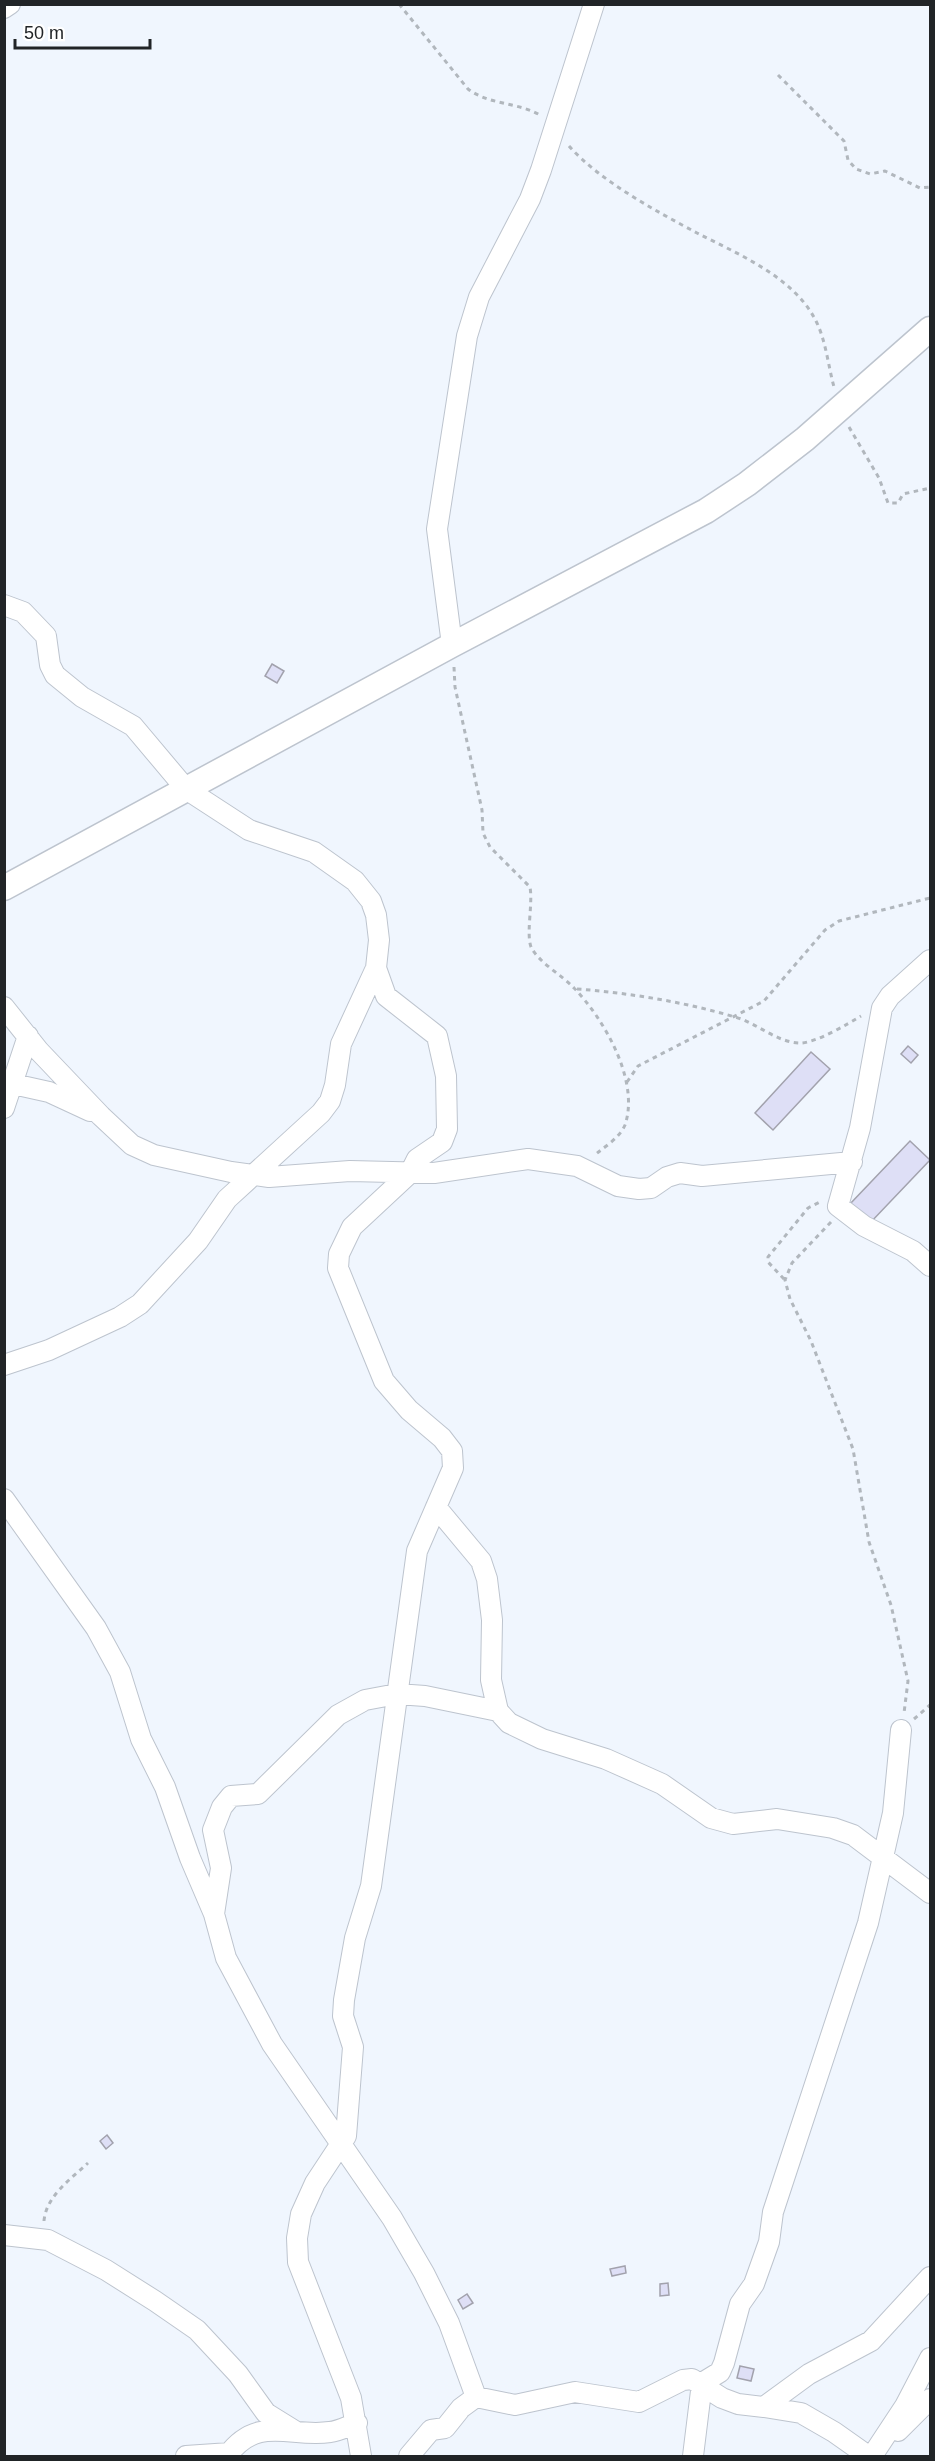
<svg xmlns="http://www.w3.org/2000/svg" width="935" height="2461" viewBox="0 0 935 2461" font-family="Helvetica,sans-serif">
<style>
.building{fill:#dedff6;stroke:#a2a2ad;stroke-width:1.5}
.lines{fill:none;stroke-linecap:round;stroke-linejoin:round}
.minor-casing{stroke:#bdc4ce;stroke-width:22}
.tertiary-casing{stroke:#bdc4ce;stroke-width:27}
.path{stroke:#b1b7bd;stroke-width:3;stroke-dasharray:4.5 4.5;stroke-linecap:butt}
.minor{stroke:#fff;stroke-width:20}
.tertiary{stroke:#fff;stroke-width:24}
</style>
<rect width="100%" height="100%" fill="#f0f6fe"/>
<!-- building -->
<path class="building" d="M272 664 284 671 277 683 265 676Z
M908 1046 918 1055 911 1063 901 1054Z
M811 1052 830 1069 773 1130 755 1113Z
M910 1141 930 1160 870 1223 850 1204Z
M107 2135 113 2143 106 2149 100 2141Z
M625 2266 626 2273 612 2276 610 2269Z
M668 2283 669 2295 660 2296V2284Z
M467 2294 473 2303 463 2309 458 2300Z
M740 2366 754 2369 751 2381 737 2378Z"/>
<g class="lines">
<defs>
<path id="minor" d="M4 8 10 4
M4 605 23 612 46 636 50 665 55 675 82 697 133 726 186 789 249 830 314 852 355 881 371 901 376 915 379 940 376 968 341 1044 335 1085 330 1101 321 1113 227 1199 198 1241 140 1304 120 1317 49 1350 4 1365
M452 645 437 529 467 336 479 297 530 199 541 170 594 4
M930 960 890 996 882 1008 860 1128 838 1206 864 1226 913 1251 930 1266
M4 1007 39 1051 101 1116 132 1145 154 1155 231 1172 269 1177 350 1171 434 1173 528 1159 577 1166 618 1186 639 1189 651 1188 667 1177 680 1173 702 1176 852 1162
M4 1082 49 1092 90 1111
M4 1108 28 1036
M4 1499 96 1628 120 1672 141 1739 165 1787 190 1858 214 1914
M436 1507 481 1561 487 1579 492 1620 491 1680 498 1711 509 1723 542 1739 606 1759 662 1784 711 1818 733 1824 777 1819 833 1828 853 1835 930 1893
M4 2235 48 2240 106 2270 155 2301 197 2330 238 2374 266 2413 295 2431
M476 2397 449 2323 424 2273 392 2218 272 2044 226 1958 214 1914 221 1868 213 1830 222 1807 231 1796 258 1794 338 1715 365 1700 397 1694 425 1696 498 1711
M764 2407 801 2413 834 2432 868 2456
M898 2431 930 2399
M186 2456 230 2453
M227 2456C258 2414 290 2438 330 2432 339 2431 348 2426 357 2423
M361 2456 351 2398 298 2262 297 2238 301 2214 315 2183 346 2136 353 2047 343 2016 344 2000 355 1938 371 1886 417 1551 453 1468 452 1451 442 1438 409 1410 384 1381 338 1268 339 1254 352 1227 410 1173 417 1159 442 1142 447 1129 446 1076 437 1036 386 996 376 968
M409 2456 431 2430 445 2428 461 2408 476 2397 515 2405 575 2392 639 2402 683 2380 692 2379 722 2398 738 2404 764 2407 809 2374 871 2341 930 2277
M693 2456 702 2383 720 2372 724 2363 740 2304 754 2284 769 2242 773 2212 868 1923 893 1813 901 1730
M872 2456 905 2406 930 2358"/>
<path id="tertiary" d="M4 888 452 645 706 511 747 484 805 439 930 329"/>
</defs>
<!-- minor casing -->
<use href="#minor" class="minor-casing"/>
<!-- tertiary casing -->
<use href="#tertiary" class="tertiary-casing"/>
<!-- path -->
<path class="path" d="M399 4 468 89C489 105 517 102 540 115
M778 75 844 141 848 160 856 169 870 174 885 171 920 188 930 187
M569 146C600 181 656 211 697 233 738 254 794 277 816 321 826 341 828 365 834 387
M849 427 879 478 888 503H898L903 494 930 488
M454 667 455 687 482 810 483 833 490 847 530 887C533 904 526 933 531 947 539 963 562 975 574 988 604 1019 640 1081 625 1125 620 1137 606 1146 596 1154
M577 989C630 993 684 1002 735 1017 757 1023 776 1042 799 1043 814 1044 848 1024 861 1016
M627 1082 638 1066 764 1001 825 930 839 921 930 898
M831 1222 792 1263 785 1280 790 1299 811 1341 853 1449 869 1542 891 1605 908 1681 904 1713
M784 1279 768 1262V1257L808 1208 822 1201
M914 1719 930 1705
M44 2221C46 2196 71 2179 88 2163"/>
<!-- minor -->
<use href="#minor" class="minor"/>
<!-- tertiary -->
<use href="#tertiary" class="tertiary"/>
</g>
<!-- border -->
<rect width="935" height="2461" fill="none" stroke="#212427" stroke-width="12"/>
<!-- scale -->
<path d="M15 39v9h135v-9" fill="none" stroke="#212427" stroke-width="3"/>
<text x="24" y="39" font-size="18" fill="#212427" stroke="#ffffff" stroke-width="4.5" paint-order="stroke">50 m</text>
</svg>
